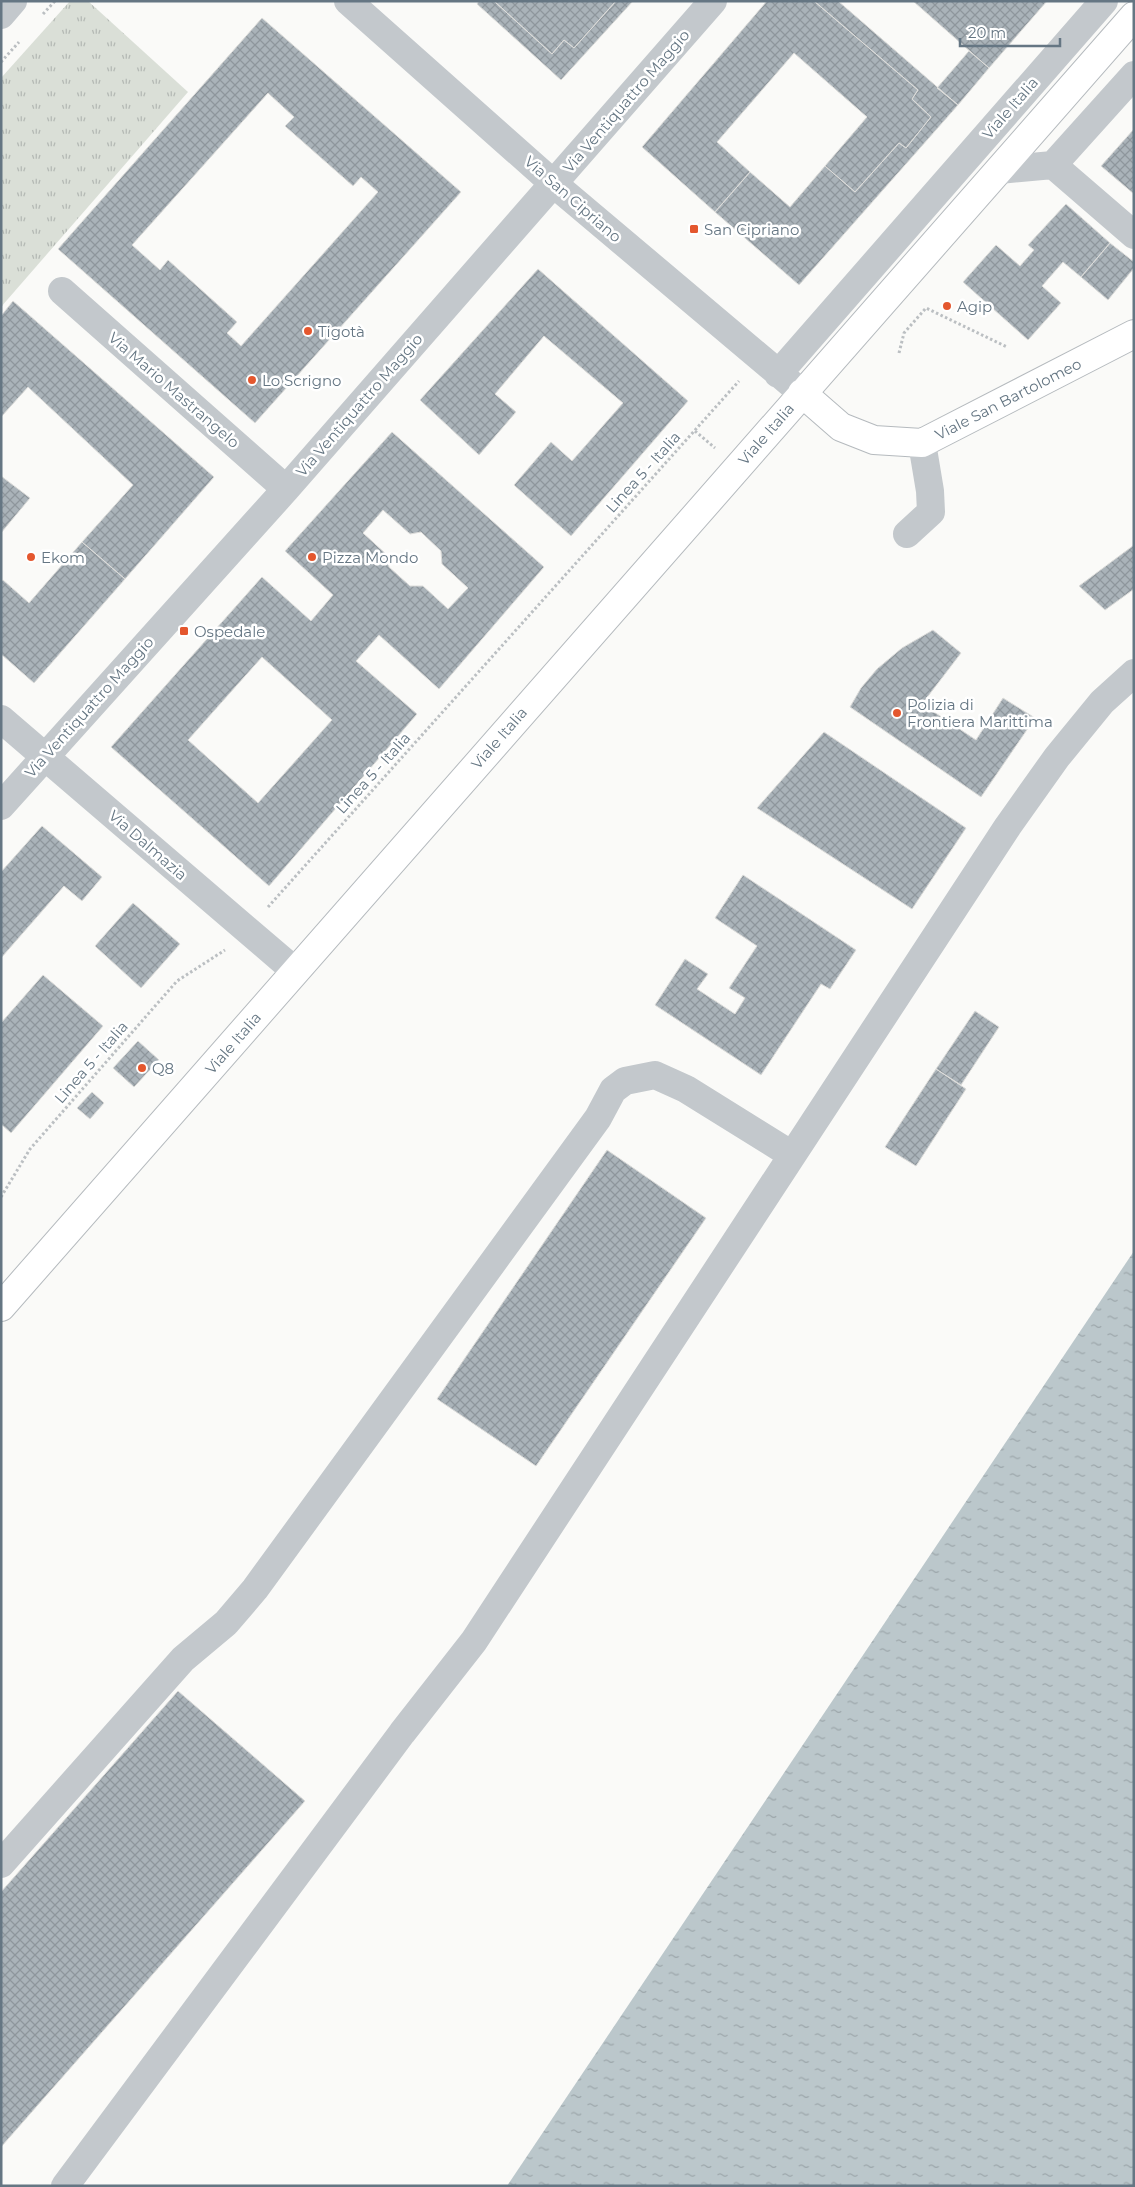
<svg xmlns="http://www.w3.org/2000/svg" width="1135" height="2187" viewBox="0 0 1135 2187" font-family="Montserrat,sans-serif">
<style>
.grass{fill:url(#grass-tufts)}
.water{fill:url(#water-ripples)}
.building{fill:url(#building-cross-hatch);stroke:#dcdcda;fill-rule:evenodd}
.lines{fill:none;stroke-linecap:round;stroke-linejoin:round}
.major-casing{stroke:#b5babe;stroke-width:30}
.path{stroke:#bbbfc2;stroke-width:3;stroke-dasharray:2.5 2.5;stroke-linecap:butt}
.minor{stroke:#c3c8cc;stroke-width:28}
.major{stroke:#fff;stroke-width:28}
.poi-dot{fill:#e4572e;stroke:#fff;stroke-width:2}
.labels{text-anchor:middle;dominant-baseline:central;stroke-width:5;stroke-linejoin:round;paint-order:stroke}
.street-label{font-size:15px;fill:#657683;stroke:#fff}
.poi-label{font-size:15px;fill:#657683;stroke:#fff;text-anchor:start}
</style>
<defs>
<pattern id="grass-tufts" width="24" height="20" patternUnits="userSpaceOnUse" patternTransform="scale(1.25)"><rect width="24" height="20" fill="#dadfd7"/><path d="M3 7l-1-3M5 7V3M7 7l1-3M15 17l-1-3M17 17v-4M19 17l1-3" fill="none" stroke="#b4b9b4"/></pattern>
<pattern id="water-ripples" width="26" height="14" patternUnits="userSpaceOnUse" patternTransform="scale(1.25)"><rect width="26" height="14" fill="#bbc7cb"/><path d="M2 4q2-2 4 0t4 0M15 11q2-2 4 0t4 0" fill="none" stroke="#9ca6aa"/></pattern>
<pattern id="building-cross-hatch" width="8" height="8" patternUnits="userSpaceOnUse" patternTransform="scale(1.25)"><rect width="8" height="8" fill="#aab3b9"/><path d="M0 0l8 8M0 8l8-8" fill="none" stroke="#8e969c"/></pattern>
</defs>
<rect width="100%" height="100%" fill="#fafaf8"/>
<!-- grass -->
<path class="grass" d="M70 1H88L188 92 1 307V78Z"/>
<!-- water -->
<path class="water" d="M1134 1251V2186H507Z"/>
<!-- building -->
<path class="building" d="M479 1H494L552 54 564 40 574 48 616 1H633L561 80 477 4Z
M494 1H616L574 48 564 40 552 54Z
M767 1H814L918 90 912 99 931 117 906 148 899 143 855 192 825 166 867 117 794 53 717 142 750 172 715 212 642 147Z
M814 1H838L958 105 799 285 715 212 750 172 790 207 825 166 855 192 899 143 906 148 931 117 912 99 918 90Z
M913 1H1047L989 68Z
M262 18 461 192 255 423 58 249ZM268 93 294 117 285 126 353 186 361 177 378 192 241 346 227 333 237 322 168 260 160 270 132 245Z
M969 51 989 68 958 105 937 88Z
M1134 129V194L1101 166Z
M1066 204 1110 243 1081 277 1063 262 1042 286 1061 303 1028 340 963 282 996 245 1020 266 1034 250 1028 245Z
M1110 243 1134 262V268L1108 300 1081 277Z
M538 269 688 401 571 536 514 485 551 442 572 461 623 403 544 336 495 394 516 412 479 455 420 400Z
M13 301 214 477 125 579 82 542 133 485 28 387 1 417V316Z
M392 432 544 567 439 689 379 635 356 661 417 714 269 886 111 747 262 577 311 621 333 595 285 551ZM383 510 410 534 421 532 441 551 442 564 468 588 448 609 423 586H410L389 567 387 555 363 533ZM262 657 332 720 258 803 188 740Z
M1 476 30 498 1 533Z
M82 542 125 579 34 683 1 654V582L3 580 29 603Z
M1134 545V589L1105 610 1079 586Z
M933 630 961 653 922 704 976 740 1003 698 1035 718 981 797 850 707 861 688 877 669 902 648Z
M824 732 966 828 912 909 757 808Z
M42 826 102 877 82 901 64 886 1 958V872Z
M743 875 856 950 830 989 821 984 761 1075 655 1005 685 959 708 974 697 989 735 1014 745 998 729 988 757 946 715 918Z
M133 903 180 944 141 988 95 946Z
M43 975 103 1026 11 1133 1 1124V1023Z
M975 1011 999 1027 961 1085 936 1069Z
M138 1041 159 1060 134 1087 113 1068Z
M936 1069 966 1089 916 1166 885 1147Z
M92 1092 104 1103 90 1119 77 1108Z
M607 1150 706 1218 536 1466 437 1399Z
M178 1691 305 1801 1 2147V1892Z"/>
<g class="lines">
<defs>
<path id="major" d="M802 393 841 427 874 440 922 443 1134 334
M1 1307 1134 16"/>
</defs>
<!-- major casing -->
<use href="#major" class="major-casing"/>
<!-- path -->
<path class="path" d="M43 14 55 1
M1 62 19 42
M899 353 904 333 926 308 1007 347
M695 431 715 448
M268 907 739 381
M1 1197 30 1149 177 981 225 950"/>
<!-- minor -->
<path class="minor" d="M348 1 554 184 802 393
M1 15 13 1
M1053 165 1134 235
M999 170 1053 165 1134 75
M62 291 286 489
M778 374 1104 1
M907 534 931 512 930 491 922 443
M1 719 295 971
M1 806 286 489 713 1
M1 1864 183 1659 226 1623 255 1589 598 1118 613 1090 625 1081 655 1075 686 1089 792 1155
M65 2186 402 1733 474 1641 1008 826 1057 757 1102 702 1134 673"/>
<!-- major -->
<use href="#major" class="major"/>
</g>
<!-- markers -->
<g class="poi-dot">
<rect x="689" y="224" width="10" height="10" rx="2.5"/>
<circle cx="947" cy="306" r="5"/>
<circle cx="308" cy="331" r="5"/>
<circle cx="252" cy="380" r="5"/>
<circle cx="31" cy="557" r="5"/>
<circle cx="312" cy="557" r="5"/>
<rect x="179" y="626" width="10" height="10" rx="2.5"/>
<circle cx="897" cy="713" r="5"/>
<circle cx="142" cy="1068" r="5"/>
</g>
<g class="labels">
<!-- street labels -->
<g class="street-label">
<text transform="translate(626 101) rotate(-49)">Via Ventiquattro Maggio</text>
<text transform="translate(1010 108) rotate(-49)">Viale Italia</text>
<text transform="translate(573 199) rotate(41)">Via San Cipriano</text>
<text transform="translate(174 390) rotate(41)">Via Mario Mastrangelo</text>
<text transform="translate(1008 399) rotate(-27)">Viale San Bartolomeo</text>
<text transform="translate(359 405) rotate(-49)">Via Ventiquattro Maggio</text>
<text transform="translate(766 434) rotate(-49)">Viale Italia</text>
<text transform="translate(643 472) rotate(-48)">Linea 5 - Italia</text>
<text transform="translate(89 707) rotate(-48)">Via Ventiquattro Maggio</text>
<text transform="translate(499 738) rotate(-49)">Viale Italia</text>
<text transform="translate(373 773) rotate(-48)">Linea 5 - Italia</text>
<text transform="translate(148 845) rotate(41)">Via Dalmazia</text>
<text transform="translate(233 1043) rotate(-49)">Viale Italia</text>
<text transform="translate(91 1062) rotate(-49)">Linea 5 - Italia</text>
</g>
<!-- poi labels -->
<g class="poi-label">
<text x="704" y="229">San Cipriano</text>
<text x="957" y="306">Agip</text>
<text x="318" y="331">Tigotà</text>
<text x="262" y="380">Lo Scrigno</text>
<text x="41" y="557">Ekom</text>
<text x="322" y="557">Pizza Mondo</text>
<text x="194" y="631">Ospedale</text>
<text x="907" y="704">Polizia di<tspan x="907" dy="17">Frontiera Marittima</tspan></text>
<text x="152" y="1068">Q8</text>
</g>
</g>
<!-- border -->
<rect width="1135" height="2187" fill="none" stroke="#657683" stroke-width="5"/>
<!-- scale -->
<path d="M960 38v8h100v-8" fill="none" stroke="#657683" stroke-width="2.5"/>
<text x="968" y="38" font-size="15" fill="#657683" stroke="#ffffff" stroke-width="4" paint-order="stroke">20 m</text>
</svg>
